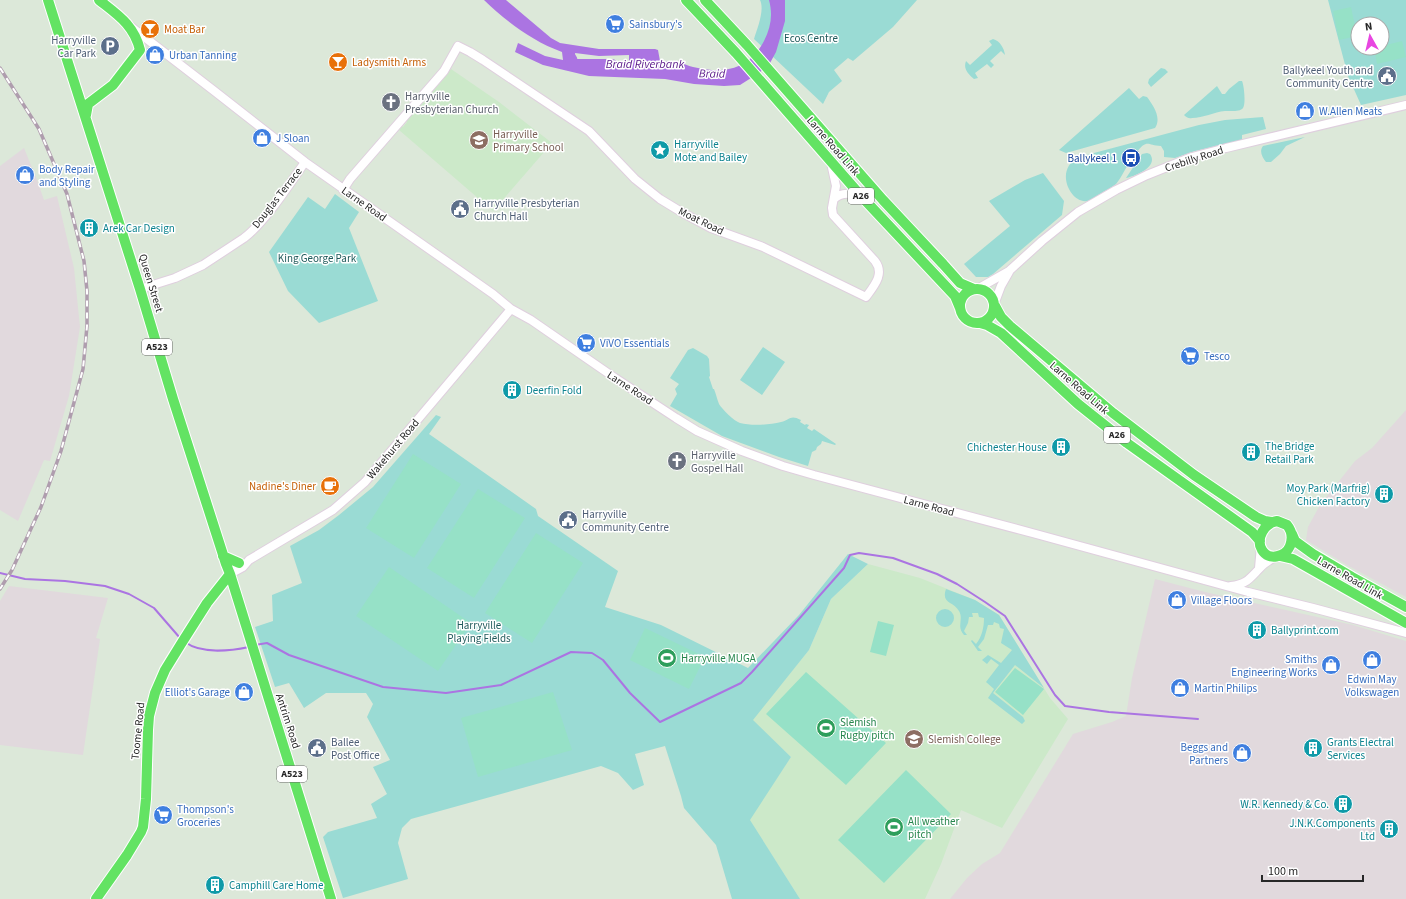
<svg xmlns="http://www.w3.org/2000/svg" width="1406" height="899" viewBox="0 0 1406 899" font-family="'Source Sans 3',sans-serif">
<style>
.industrial{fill:#e1d9dd}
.education{fill:#cce9c9}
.green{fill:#9adbd4;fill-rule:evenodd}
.pitch{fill:#96e1c7}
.water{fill:#ab74e2;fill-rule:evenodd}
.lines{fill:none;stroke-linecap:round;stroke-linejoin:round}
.stream{stroke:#ab74e2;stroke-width:2}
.river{stroke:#ab74e2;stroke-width:12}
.minor-casing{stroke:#dfcfde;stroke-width:10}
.major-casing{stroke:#fff;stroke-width:12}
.minor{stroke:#fff;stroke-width:8}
.major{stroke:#63e363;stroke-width:10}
.rail-casing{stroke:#af9dae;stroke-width:3.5}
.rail{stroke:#fff;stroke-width:2;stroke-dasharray:6;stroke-linecap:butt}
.labels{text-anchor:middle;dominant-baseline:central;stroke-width:3;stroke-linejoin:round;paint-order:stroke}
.shield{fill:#fff;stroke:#686868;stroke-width:1}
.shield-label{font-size:10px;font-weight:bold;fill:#272727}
.shop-label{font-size:11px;fill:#366cbe;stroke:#fff;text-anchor:start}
.food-label{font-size:11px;fill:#c56008;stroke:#fff;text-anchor:start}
.park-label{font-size:11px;fill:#1f5a5b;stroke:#fff}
.service-label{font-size:11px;fill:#4e5e75;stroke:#fff;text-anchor:start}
.worship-label{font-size:11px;fill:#5b616d;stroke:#fff;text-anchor:start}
.education-label{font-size:11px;fill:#785e54;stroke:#fff;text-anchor:start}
.culture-label{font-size:11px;fill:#0d838f;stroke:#fff;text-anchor:start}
.street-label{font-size:11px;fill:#272727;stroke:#fff}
.transit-label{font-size:11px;fill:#164399;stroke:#fff;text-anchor:end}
.leisure-label{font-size:11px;fill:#27864d;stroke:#fff;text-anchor:start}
.water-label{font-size:12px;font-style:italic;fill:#591889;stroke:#fff}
</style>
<rect width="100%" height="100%" fill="#dce8d9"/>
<!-- industrial -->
<path class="industrial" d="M24 148 37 180 44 200 57 196 74 268 80 327 69 396 50 461 44 460 18 521 0 510V166Z
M1406 410V597L1347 565 1306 540 1308 527 1320 505 1355 461 1372 448Z
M1155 579 1205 592 1353 625 1406 641V899H950L967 878 982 864 1000 853 1073 734 1112 722 1126 716 1132 678Z
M9 586 108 598 96 638 100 639 83 755 0 745V601Z"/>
<!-- education -->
<path class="education" d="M451 69 499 102 552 143 493 211 399 130 402 126 403 127 407 122 406 121 442 80 440 78 444 73 446 75Z
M868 564 920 578 975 600 999 615 1050 698 1068 719 1002 828 961 810 941 864 925 899H800L749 819 791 757 752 720 809 650 831 599Z"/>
<!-- green -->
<path class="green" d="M760 0H917L893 27 853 61 848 58 834 70 842 81 829 92 823 104 754 39C757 29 765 10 760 0Z
M1328 0H1406V95L1361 105 1348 76ZM1358 24H1382V48H1358Z
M993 39C1000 41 1004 48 1005 55L1001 51 990 61 994 65 991 68 987 64 975 73 978 78 974 79C968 74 963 69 966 61L970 65 992 45 989 41Z
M1161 68 1165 69 1168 72 1151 87 1148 83 1149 79Z
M1239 81H1242C1244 85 1246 104 1243 108 1240 112 1231 111 1225 111 1214 112 1203 118 1192 118 1189 119 1186 117 1184 115L1217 86 1222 94H1225L1229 89Z
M1129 88 1139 99 1143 96 1147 97C1153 105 1162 118 1155 128L1066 153 1059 150Z
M1263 117 1266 129 1242 135V140L1195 151 1175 158 1164 157V151L1161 146C1147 146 1148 138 1136 153L1134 151 1128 159 1131 161C1125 168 1122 177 1116 184 1112 187 1107 190 1103 192 1098 195 1092 200 1087 201 1071 204 1053 170 1079 157L1199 125 1225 120Z
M1305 137 1286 146 1280 154 1271 162H1266C1262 157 1259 151 1263 146Z
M1147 153 1150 154C1159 167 1135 176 1126 178L1142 154Z
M1043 173 1064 201 1062 215 993 274 988 277H976L964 264 1010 226 989 201 1025 180Z
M335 194 359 212 349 228 378 301 319 323 288 291 269 252 308 197 325 209Z
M763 347 785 362 762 395 740 380Z
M693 348 707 356 709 359 710 376 709 377 713 389H714C716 394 717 399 719 404 722 409 734 421 740 423 751 426 769 425 781 422 790 420 790 414 801 420L800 422 805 425 806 424 809 425 807 428 812 431 814 429 836 444 835 445 822 441 821 444 817 447 816 450 812 452 808 466 779 457 722 436 670 406 677 394 675 389 679 384 670 378 688 350Z
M436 415 441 417 429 434 536 509 538 516 618 571 605 607 661 625 748 668 799 615 848 554 868 564 831 599 809 650 753 720 791 757 750 820 800 899H732L716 845 684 808 681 796 665 746 635 754 644 785 633 790 618 773 601 766 411 819 402 828 398 843 408 879 343 898 323 837 328 832 377 818 371 804 387 794 373 767 390 760 367 717 373 704 366 693H326L304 708 289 683 275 687 255 627 273 621 272 595 302 583 290 546 319 530 339 515 373 487Z
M946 589 975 600 999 615 1044 688 1015 665 993 693 1023 717 1025 721 1022 724 988 698 994 689 986 682 999 665 991 659 987 664 982 660 988 655 1001 663 1012 650 1001 643 1004 629 1000 628 999 624 994 622 993 625H988L984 639 978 647 982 651H978L971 641 972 640 976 644C982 637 984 627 984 618L979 617 978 613H972L973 617H969L968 623 964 631 967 635H964C956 626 964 620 959 611 953 601 941 604 946 589Z
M936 618a9 9 0 1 1 18 0a9 9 0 1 1-18 0Z"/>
<!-- pitch -->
<path class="pitch" d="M1351 7 1357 36 1339 40 1333 11Z
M1402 41 1406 57 1377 64 1374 48H1382V46Z
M413 454 461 484 414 558 366 528Z
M478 489 525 518 474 598 427 568Z
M536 533 583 563 532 643 485 613Z
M389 567 471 623 438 671 356 616Z
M878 621 894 625 886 656 870 652Z
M645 628 705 657 689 689 630 660Z
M1015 668 1044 689 1023 715 995 692Z
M806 672 886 743 846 785 766 714Z
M553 692 572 750 478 777 461 718Z
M906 770 951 814 884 883 838 840Z"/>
<!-- water -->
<path class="water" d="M484 0H506L551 38 560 43 599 49H655L658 50 660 61C666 62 673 61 678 62 683 63 688 66 693 67 723 74 748 71 764 41 771 27 773 15 769 0H785V21L776 52 770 63 759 73 740 85 724 86 694 84 665 79 589 76 543 65 515 52 518 43 545 56 563 60 562 52C532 41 507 22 484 0ZM575 53 599 56 629 55V62L609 64 599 63 594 67H583L581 63 576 60Z"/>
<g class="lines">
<!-- stream -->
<path class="stream" d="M0 573 25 579 65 581 105 586 129 594 154 608 180 638
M185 642C201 654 230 651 249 647
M255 645 267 643 289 655 383 687 446 693 501 685 571 652 592 653 603 660 630 693 660 722 741 683 752 672 844 568 850 555 859 553 893 558 937 574 957 584 985 602 1005 616 1055 695 1065 706 1109 712 1198 719"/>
<!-- river -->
<path class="river" d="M571 59 573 65H612"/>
<defs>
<path id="minor" d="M130 26 213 90 305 162 493 294 511 309 531 320 615 378 676 418 697 431 742 451 783 466 814 475 1036 534 1248 592 1313 608 1406 633
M343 190 350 179 444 71 458 46 470 52 483 60 589 131 635 179 660 199 683 213 711 228 763 247 866 297C874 286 885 274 875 261L833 215 832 208 836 186 831 163
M834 199C843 191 852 194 862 197
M979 288 1009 271 1042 241 1078 212 1116 190 1147 175 1192 157 1226 148 1406 105
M140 289 175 278 203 265 244 238C265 222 289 185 305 162
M995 302 1001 286 1009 272
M1259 568 1261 546
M230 574 243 567 249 560 333 510 365 482 511 309
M1231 586C1247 584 1249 579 1260 568 1264 563 1270 560 1275 557"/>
<path id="major" d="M48 0 140 289 173 399 226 564 230 574 331 899
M686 0 736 53 862 197 955 296 960 308
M705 0 747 45 883 200 943 264 960 283 974 289
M86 115 88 104 113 85 140 50C134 25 118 15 99 0
M960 306a17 17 0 1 1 34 0a17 17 0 1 1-34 0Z
M995 306 1001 317 1010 326 1113 413 1194 475 1256 517 1265 521 1272 522
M980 323 987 325 1001 333 1078 404 1127 443 1252 532 1260 541
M1277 521 1287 525C1292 531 1293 538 1290 546 1286 556 1269 562 1262 550 1255 538 1265 523 1277 521Z
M1292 534 1295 541 1313 554 1352 577 1406 607
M223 556 239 563
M1280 556 1293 559 1406 623
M96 899 127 855 141 832 143 827 146 799 148 730 149 716 155 693 165 670 181 644 207 603 230 574"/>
</defs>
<!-- minor casing -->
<use href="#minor" class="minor-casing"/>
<!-- major casing -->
<use href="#major" class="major-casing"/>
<!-- minor -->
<use href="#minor" class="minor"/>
<!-- major -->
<use href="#major" class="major"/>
<defs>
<path id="rail" d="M0 68 39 129 67 194 84 261 87 291V326L83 369 61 451 41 507 12 570 0 589"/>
</defs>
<!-- rail casing -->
<use href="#rail" class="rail-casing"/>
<!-- rail -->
<use href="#rail" class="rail"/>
</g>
<!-- icons -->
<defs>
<symbol id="supermarket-disc" viewBox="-11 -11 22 22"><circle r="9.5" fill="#3f7fe0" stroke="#fff"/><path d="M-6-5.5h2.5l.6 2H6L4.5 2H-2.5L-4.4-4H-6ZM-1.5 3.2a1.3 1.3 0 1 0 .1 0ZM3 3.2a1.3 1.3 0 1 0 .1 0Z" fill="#fff"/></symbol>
<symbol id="bar-disc" viewBox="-11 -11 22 22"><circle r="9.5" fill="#e8710a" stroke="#fff"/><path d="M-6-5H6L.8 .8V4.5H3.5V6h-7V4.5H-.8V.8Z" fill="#fff"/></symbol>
<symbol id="parking-disc" viewBox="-11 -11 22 22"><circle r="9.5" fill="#5c6f8a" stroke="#fff"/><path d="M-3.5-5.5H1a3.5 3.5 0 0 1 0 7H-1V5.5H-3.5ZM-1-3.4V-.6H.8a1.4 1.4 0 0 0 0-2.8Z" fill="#fff"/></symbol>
<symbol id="shop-disc" viewBox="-11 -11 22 22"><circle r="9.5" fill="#3f7fe0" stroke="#fff"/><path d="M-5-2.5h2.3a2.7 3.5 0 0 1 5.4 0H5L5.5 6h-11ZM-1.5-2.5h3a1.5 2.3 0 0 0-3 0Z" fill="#fff"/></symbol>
<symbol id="civic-disc" viewBox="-11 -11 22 22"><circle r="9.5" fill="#5c6f8a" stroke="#fff"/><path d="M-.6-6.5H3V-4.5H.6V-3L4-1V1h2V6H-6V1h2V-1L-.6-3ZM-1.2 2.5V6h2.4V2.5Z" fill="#fff"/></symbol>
<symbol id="church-disc" viewBox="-11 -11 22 22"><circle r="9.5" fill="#6b7280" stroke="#fff"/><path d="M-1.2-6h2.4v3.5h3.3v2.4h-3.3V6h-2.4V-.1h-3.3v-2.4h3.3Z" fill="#fff"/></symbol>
<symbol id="school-disc" viewBox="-11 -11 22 22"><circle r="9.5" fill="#8d6e63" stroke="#fff"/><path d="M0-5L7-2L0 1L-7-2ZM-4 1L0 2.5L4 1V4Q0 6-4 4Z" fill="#fff"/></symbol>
<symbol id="sight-disc" viewBox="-11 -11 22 22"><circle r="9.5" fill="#0f9aa8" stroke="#fff"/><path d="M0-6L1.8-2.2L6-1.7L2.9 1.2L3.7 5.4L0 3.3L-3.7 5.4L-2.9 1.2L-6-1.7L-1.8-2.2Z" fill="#fff"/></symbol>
<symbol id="bus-disc" viewBox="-11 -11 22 22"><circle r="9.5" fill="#1a4fb4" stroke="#fff"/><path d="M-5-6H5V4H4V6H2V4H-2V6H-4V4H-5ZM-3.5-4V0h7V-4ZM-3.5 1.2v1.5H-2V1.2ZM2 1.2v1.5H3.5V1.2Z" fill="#fff"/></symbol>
<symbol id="building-disc" viewBox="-11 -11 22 22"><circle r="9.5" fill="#0f9aa8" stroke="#fff"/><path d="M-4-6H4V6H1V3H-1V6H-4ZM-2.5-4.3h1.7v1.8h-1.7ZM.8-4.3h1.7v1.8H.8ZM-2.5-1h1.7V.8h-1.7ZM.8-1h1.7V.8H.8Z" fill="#fff"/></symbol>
<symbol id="cafe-disc" viewBox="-11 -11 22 22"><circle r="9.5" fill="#e8710a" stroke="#fff"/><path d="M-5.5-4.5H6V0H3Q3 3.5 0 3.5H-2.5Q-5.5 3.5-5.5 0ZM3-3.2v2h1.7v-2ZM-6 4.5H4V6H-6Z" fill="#fff"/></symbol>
<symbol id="stadium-disc" viewBox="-11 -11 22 22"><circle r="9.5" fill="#2e9e5b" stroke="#fff"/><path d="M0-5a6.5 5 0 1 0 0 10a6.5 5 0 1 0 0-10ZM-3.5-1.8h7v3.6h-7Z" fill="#fff"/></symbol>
</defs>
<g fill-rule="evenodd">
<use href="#supermarket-disc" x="604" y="13" width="22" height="22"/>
<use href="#bar-disc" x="139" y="18" width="22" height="22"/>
<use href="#parking-disc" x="99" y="35" width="22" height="22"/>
<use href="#shop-disc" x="144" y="44" width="22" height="22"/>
<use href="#bar-disc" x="327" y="51" width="22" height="22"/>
<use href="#civic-disc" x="1376" y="65" width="22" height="22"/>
<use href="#church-disc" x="380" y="91" width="22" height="22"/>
<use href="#shop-disc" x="1294" y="100" width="22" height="22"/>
<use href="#shop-disc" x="251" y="127" width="22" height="22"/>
<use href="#school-disc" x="468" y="129" width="22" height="22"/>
<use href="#sight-disc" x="649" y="139" width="22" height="22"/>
<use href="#bus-disc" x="1120" y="147" width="22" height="22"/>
<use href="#shop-disc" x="14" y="164" width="22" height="22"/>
<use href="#civic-disc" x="449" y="198" width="22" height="22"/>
<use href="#building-disc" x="78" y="217" width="22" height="22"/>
<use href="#supermarket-disc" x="575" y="332" width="22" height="22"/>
<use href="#supermarket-disc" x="1179" y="345" width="22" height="22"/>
<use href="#building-disc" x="501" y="379" width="22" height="22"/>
<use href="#building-disc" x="1050" y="436" width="22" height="22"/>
<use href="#building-disc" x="1240" y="441" width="22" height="22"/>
<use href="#church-disc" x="666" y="450" width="22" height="22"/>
<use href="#cafe-disc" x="319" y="475" width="22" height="22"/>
<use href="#building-disc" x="1373" y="483" width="22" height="22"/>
<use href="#civic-disc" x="557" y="509" width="22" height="22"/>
<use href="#shop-disc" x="1166" y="589" width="22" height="22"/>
<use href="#building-disc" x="1246" y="619" width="22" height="22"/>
<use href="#stadium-disc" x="656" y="647" width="22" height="22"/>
<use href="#shop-disc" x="1361" y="649" width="22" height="22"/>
<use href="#shop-disc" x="1320" y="654" width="22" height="22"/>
<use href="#shop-disc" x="1169" y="677" width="22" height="22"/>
<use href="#shop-disc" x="233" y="681" width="22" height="22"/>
<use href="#stadium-disc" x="815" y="717" width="22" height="22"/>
<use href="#school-disc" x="903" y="728" width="22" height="22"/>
<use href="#civic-disc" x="306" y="737" width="22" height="22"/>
<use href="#building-disc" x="1302" y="737" width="22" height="22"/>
<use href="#shop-disc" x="1231" y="742" width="22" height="22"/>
<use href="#building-disc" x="1332" y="793" width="22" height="22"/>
<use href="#supermarket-disc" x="152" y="804" width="22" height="22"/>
<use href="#stadium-disc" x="883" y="816" width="22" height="22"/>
<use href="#building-disc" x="1378" y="818" width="22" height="22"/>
<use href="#building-disc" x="204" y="874" width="22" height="22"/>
</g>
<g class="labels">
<!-- shield labels -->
<g class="shield">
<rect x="848" y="188" width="26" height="16" rx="3"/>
<rect x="142" y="339" width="30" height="16" rx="3"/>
<rect x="1104" y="427" width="26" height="16" rx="3"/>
<rect x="277" y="766" width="30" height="16" rx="3"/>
</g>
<g class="shield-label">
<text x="861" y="196">A26</text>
<text x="157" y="347">A523</text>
<text x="1117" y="435">A26</text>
<text x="292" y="774">A523</text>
</g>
<!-- shop labels -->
<g class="shop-label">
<text x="629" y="24">Sainsbury's</text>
<text x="169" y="55">Urban Tanning</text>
<text x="1319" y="111">W.Allen Meats</text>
<text x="276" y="138">J Sloan</text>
<text x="39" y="169">Body Repair<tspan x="39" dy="13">and Styling</tspan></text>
<text x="600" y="343">ViVO Essentials</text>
<text x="1204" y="356">Tesco</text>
<text x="1191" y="600">Village Floors</text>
<text x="1317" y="659" text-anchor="end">Smiths<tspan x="1317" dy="13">Engineering Works</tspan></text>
<text x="1372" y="679" text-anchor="middle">Edwin May<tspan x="1372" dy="13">Volkswagen</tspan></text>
<text x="1194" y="688">Martin Philips</text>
<text x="230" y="692" text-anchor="end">Elliot's Garage</text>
<text x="1228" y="747" text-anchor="end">Beggs and<tspan x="1228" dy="13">Partners</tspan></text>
<text x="177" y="809">Thompson's<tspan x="177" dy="13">Groceries</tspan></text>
</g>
<!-- food labels -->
<g class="food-label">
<text x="164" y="29">Moat Bar</text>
<text x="352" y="62">Ladysmith Arms</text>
<text x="316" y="486" text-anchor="end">Nadine's Diner</text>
</g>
<!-- park labels -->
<g class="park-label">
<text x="811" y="38">Ecos Centre</text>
<text x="317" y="258">King George Park</text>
<text x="479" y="625">Harryville<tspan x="479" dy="13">Playing Fields</tspan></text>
</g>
<!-- service labels -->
<g class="service-label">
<text x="96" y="40" text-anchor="end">Harryville<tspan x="96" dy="13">Car Park</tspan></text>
<text x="1373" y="70" text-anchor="end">Ballykeel Youth and<tspan x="1373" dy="13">Community Centre</tspan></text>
<text x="474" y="203">Harryville Presbyterian<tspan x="474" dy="13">Church Hall</tspan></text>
<text x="582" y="514">Harryville<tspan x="582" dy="13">Community Centre</tspan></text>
<text x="331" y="742">Ballee<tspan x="331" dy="13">Post Office</tspan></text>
</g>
<!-- worship labels -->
<g class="worship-label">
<text x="405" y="96">Harryville<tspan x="405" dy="13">Presbyterian Church</tspan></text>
<text x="691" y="455">Harryville<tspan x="691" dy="13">Gospel Hall</tspan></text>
</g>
<!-- education labels -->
<g class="education-label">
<text x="493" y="134">Harryville<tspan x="493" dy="13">Primary School</tspan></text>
<text x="928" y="739">Slemish College</text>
</g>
<!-- culture labels -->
<g class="culture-label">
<text x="674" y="144">Harryville<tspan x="674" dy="13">Mote and Bailey</tspan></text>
<text x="103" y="228">Arek Car Design</text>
<text x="526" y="390">Deerfin Fold</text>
<text x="1265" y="446">The Bridge<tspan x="1265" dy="13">Retail Park</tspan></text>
<text x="1047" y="447" text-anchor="end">Chichester House</text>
<text x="1370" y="488" text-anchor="end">Moy Park (Marfrig)<tspan x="1370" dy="13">Chicken Factory</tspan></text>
<text x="1271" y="630">Ballyprint.com</text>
<text x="1327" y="742">Grants Electral<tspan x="1327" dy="13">Services</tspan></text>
<text x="1329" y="804" text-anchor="end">W.R. Kennedy &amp; Co.</text>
<text x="1375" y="823" text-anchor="end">J.N.K.Components<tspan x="1375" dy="13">Ltd</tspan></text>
<text x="229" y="885">Camphill Care Home</text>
</g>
<!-- street labels -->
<g class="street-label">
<text transform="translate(833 146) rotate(49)">Larne Road Link</text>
<text transform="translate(1194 159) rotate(-18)">Crebilly Road</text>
<text transform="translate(277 198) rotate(-52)">Douglas Terrace</text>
<text transform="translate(364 204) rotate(35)">Larne Road</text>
<text transform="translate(701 221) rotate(26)">Moat Road</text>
<text transform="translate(151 283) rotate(73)">Queen Street</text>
<text transform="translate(630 388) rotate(33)">Larne Road</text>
<text transform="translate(1079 388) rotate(41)">Larne Road Link</text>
<text transform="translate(393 449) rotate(-50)">Wakehurst Road</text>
<text transform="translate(929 506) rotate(15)">Larne Road</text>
<text transform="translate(1350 578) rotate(30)">Larne Road Link</text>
<text transform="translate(288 721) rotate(72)">Antrim Road</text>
<text transform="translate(138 731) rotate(-84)">Toome Road</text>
</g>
<!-- transit labels -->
<g class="transit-label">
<text x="1117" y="158">Ballykeel 1</text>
</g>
<!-- leisure labels -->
<g class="leisure-label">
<text x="681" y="658">Harryville MUGA</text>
<text x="840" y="722">Slemish<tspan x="840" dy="13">Rugby pitch</tspan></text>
<text x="908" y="821">All weather<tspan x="908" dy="13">pitch</tspan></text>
</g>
<!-- water labels -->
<g class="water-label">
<text x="645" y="64">Braid Riverbank</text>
<text transform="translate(712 74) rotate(1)">Braid</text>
</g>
</g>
<!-- north arrow -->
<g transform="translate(1370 36) rotate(352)"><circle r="19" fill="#ffffff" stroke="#a9a9a9"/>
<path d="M0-3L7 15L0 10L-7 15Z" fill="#e846e1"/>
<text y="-6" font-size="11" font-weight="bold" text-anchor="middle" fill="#272727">N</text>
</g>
<!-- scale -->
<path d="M1262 875v6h101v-6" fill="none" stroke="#272727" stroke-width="2"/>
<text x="1268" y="875" font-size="12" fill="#272727" stroke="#ffffff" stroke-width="3" paint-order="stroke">100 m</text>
</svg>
